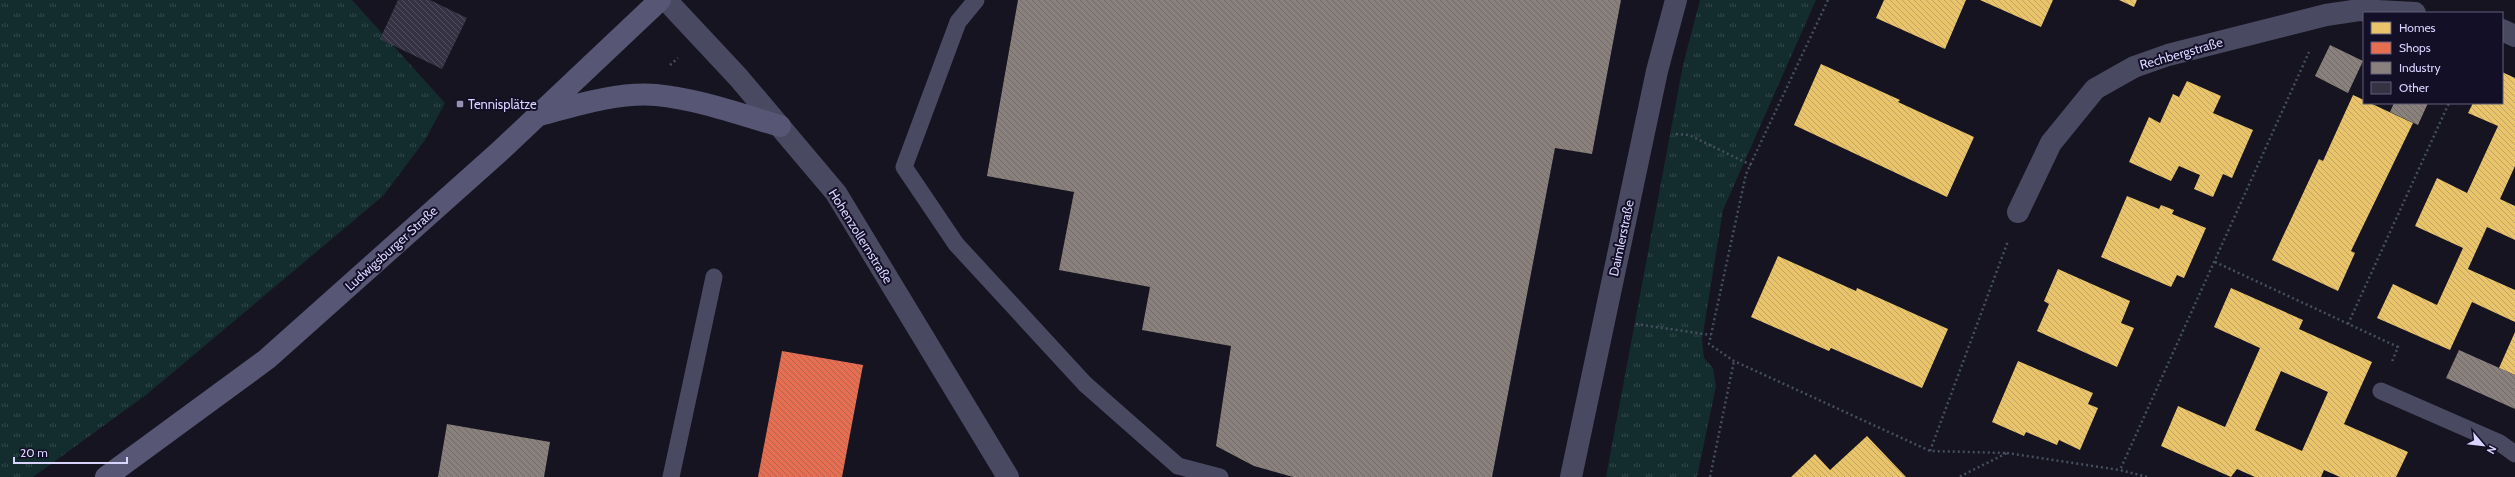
<svg xmlns="http://www.w3.org/2000/svg" width="2515" height="477" viewBox="0 0 2515 477" font-family="Cabin,sans-serif">
<style>
.grass{fill:url(#grass-tufts)}
.homes{fill:url(#homes-back-hatch);fill-rule:evenodd}
.shops{fill:url(#shops-back-hatch)}
.industry{fill:url(#industry-back-hatch)}
.building{fill:url(#building-back-hatch)}
.lines{fill:none;stroke-linecap:round;stroke-linejoin:round}
.path{stroke:#44505f;stroke-width:2.5;stroke-dasharray:2 3;stroke-linecap:butt}
.lane{stroke:#4a4962;stroke-width:17}
.street{stroke:#4a4962;stroke-width:22}
.secondary{stroke:#575674;stroke-width:22}
.poi-dot{fill:#9591b1;stroke:#130f26;stroke-width:1.5}
.labels{text-anchor:middle;dominant-baseline:central;stroke-width:4;stroke-linejoin:round;paint-order:stroke}
.street-label{font-size:13px;fill:#d9d4ff;stroke:#130f26}
.poi-label{font-size:13px;fill:#d9d4ff;stroke:#130f26;text-anchor:start}
</style>
<defs>
<pattern id="grass-tufts" width="24" height="20" patternUnits="userSpaceOnUse"><rect width="24" height="20" fill="#132c2d"/><path d="M3 7l-1-3M5 7V3M7 7l1-3M15 17l-1-3M17 17v-4M19 17l1-3" fill="none" stroke="#354a4c"/></pattern>
<pattern id="homes-back-hatch" width="6" height="6" patternUnits="userSpaceOnUse"><rect width="6" height="6" fill="#e9c46a"/><path d="M-1 5l2 2M0 0l6 6M5-1l2 2" fill="none" stroke="#bfa362"/></pattern>
<pattern id="shops-back-hatch" width="6" height="6" patternUnits="userSpaceOnUse"><rect width="6" height="6" fill="#e76f51"/><path d="M-1 5l2 2M0 0l6 6M5-1l2 2" fill="none" stroke="#b56150"/></pattern>
<pattern id="industry-back-hatch" width="6" height="6" patternUnits="userSpaceOnUse"><rect width="6" height="6" fill="#8a817c"/><path d="M-1 5l2 2M0 0l6 6M5-1l2 2" fill="none" stroke="#706a6b"/></pattern>
<pattern id="building-back-hatch" width="6" height="6" patternUnits="userSpaceOnUse"><rect width="6" height="6" fill="#343243"/><path d="M-1 5l2 2M0 0l6 6M5-1l2 2" fill="none" stroke="#514f5f"/></pattern>
</defs>
<rect width="100%" height="100%" fill="#161421"/>
<!-- grass -->
<path class="grass" d="M0 0H352L445 103 425 140 383 196 146 395 33 477H0Z
M1700 0H1816L1723 210 1702 340 1704 358 1713 368 1716 386 1697 477H1606L1683 65Z"/>
<!-- homes -->
<path class="homes" d="M1884 0H1966L1945 49 1876 18Z
M1980 0H2053L2041 27Z
M2119 0H2137L2134 7Z
M1821 64 1900 100 1898 102 1974 137 1947 197 1794 125Z
M2502 72 2515 78V166L2500 199 2515 206V240L2487 227 2468 269 2515 290V322L2472 302 2450 350 2377 318 2393 284 2437 305 2463 248 2415 226 2437 178 2467 193 2498 126 2468 113 2473 103H2502Z
M2187 81 2221 96 2213 113 2253 130 2232 178 2223 174 2213 197 2194 189 2200 175 2179 166 2171 181 2129 162 2149 117 2160 123 2173 94 2179 97Z
M2353 95 2364 100V103H2370L2413 123 2351 251 2355 253 2338 291 2272 260 2319 159 2323 161Z
M2127 196 2159 209 2161 205 2174 210 2172 214 2206 228 2184 278 2177 275 2171 287 2101 257Z
M1778 256 1856 291 1857 288 1948 329 1922 388 1831 348 1829 351 1751 317Z
M2058 269 2130 301 2121 323 2134 328 2117 367 2037 331 2049 304 2044 301Z
M2231 288 2303 320 2299 329 2372 362 2344 424 2408 452 2396 477H2340L2324 470 2321 477H2255L2237 469 2231 477 2161 446 2178 406 2225 427 2260 348 2214 327ZM2281 371 2328 392 2302 451 2255 430Z
M2515 332V375L2499 368Z
M2018 361 2093 393 2088 404 2098 408 2080 450 2059 440 2057 445 2026 432 2024 436 1992 422Z
M1867 436 1906 477H1791L1815 454 1830 470Z"/>
<!-- shops -->
<path class="shops" d="M782 351 863 365 842 477H758Z"/>
<!-- industry -->
<path class="industry" d="M1018 0H1621L1592 154 1555 148 1492 477H1293L1254 466 1216 446 1231 346 1142 330 1150 287 1059 270 1074 192 987 176Z
M2330 45 2363 61 2348 93 2315 76Z
M2394 103H2428L2418 125 2390 112Z
M2459 350 2515 375V409L2446 378Z
M447 424 550 442 544 477H438Z"/>
<!-- building -->
<path class="building" d="M398 0H430L467 18 442 69 380 39Z"/>
<g class="lines">
<!-- path -->
<path class="path" d="M1828 0 1746 174 1709 344 1734 361 1930 451 2007 453 1959 477
M670 65 678 58
M1676 134 1689 135 1751 165
M2215 262 2398 347 2391 364
M1636 324 1711 335
M2348 324 2449 103
M1930 451 2008 241
M2007 453 2120 470
M1710 477 1734 361
M2147 477 2120 470 2309 52"/>
<!-- lane -->
<path class="lane" d="M976 0 958 22 904 167 956 244 1085 384 1178 466 1220 477
M2381 391 2500 443 2515 454
M671 477 714 277"/>
<!-- street -->
<path class="street" d="M666 0 738 77 836 193 1008 477
M2502 30 2515 36
M2018 212 2051 143 2095 89 2134 67 2168 55 2326 15 2359 10 2415 13
M1571 477 1657 71 1676 0"/>
<!-- secondary -->
<path class="secondary" d="M540 115C577 105 617 92 656 95 698 99 739 114 780 126
M106 477 267 359 499 152 660 0"/>
</g>
<!-- markers -->
<rect class="poi-dot" x="456" y="100" width="8" height="8" rx="2"/>
<g class="labels">
<!-- street labels -->
<g class="street-label">
<text transform="translate(2181 53) rotate(-16)">Rechbergstraße</text>
<text transform="translate(861 236) rotate(58)">Hohenzollernstraße</text>
<text transform="translate(1621 238) rotate(-78)">Daimlerstraße</text>
<text transform="translate(391 248) rotate(-42)">Ludwigsburger Straße</text>
</g>
<!-- poi labels -->
<g class="poi-label">
<text x="468" y="104">Tennisplätze</text>
</g>
</g>
<!-- legend -->
<rect x="2363" y="12" width="140" height="92" fill="#130f26" stroke="#625e7d"/>
<rect x="2371" y="22" width="20" height="12" fill="#e9c46a" stroke="#625e7d"/>
<text x="2399" y="32" font-size="12" fill="#d9d4ff">Homes</text>
<rect x="2371" y="42" width="20" height="12" fill="#e76f51" stroke="#625e7d"/>
<text x="2399" y="52" font-size="12" fill="#d9d4ff">Shops</text>
<rect x="2371" y="62" width="20" height="12" fill="#8a817c" stroke="#625e7d"/>
<text x="2399" y="72" font-size="12" fill="#d9d4ff">Industry</text>
<rect x="2371" y="82" width="20" height="12" fill="#343243" stroke="#625e7d"/>
<text x="2399" y="92" font-size="12" fill="#d9d4ff">Other</text>
<!-- north arrow -->
<g transform="translate(2483 445) rotate(118)" stroke="#130f26" stroke-width="3" paint-order="stroke">
<path d="M0-3L7 15L0 10L-7 15Z" fill="#d9d4ff"/>
<text y="-6" font-size="11" font-weight="bold" text-anchor="middle" fill="#d9d4ff">N</text>
</g>
<!-- scale -->
<path d="M14 457v6h113v-6" fill="none" stroke="#d9d4ff" stroke-width="2"/>
<text x="20" y="457" font-size="12" fill="#d9d4ff" stroke="#130f26" stroke-width="3" paint-order="stroke">20 m</text>
</svg>
